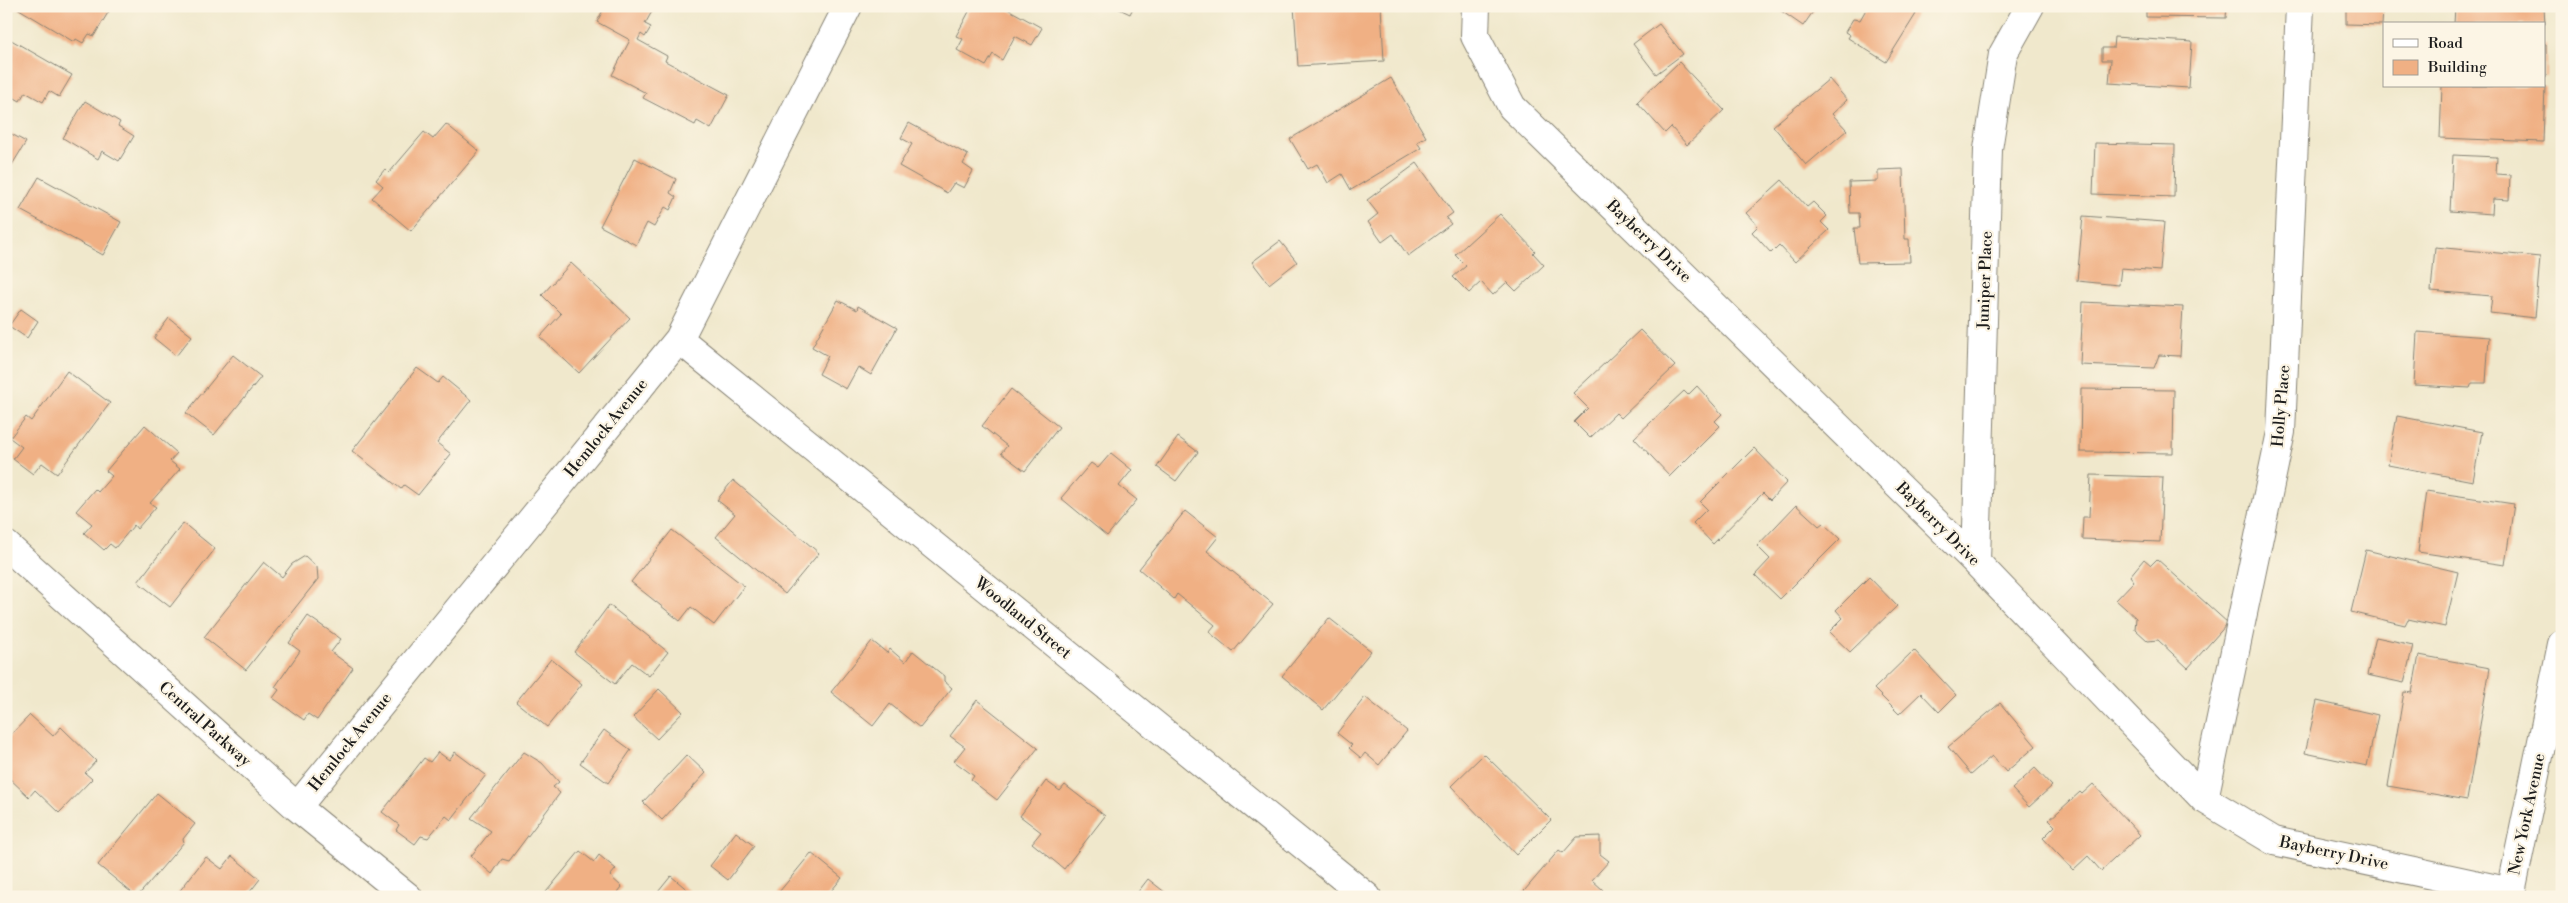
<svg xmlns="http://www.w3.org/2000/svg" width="2568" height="903" viewBox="0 0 2568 903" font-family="'Libre Bodoni',serif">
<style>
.building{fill:#f0b084}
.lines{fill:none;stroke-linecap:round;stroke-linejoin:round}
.street-casing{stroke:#868274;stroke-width:30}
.primary-casing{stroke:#868274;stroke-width:30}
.street{stroke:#fff;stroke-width:28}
.primary{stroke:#fff;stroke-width:28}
.labels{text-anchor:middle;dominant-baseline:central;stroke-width:4.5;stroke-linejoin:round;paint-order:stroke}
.street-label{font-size:16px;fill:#1c1c1c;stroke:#fcf5e5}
</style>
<rect width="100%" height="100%" fill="#fcf5e5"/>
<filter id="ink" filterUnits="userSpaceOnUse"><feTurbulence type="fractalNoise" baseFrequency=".02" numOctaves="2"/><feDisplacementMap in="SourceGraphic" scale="10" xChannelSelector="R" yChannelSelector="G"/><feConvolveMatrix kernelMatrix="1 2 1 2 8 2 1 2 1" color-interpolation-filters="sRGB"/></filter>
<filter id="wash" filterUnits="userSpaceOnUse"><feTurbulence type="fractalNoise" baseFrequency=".0096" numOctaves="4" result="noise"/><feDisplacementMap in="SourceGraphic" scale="20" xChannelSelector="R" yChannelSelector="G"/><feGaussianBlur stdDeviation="1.12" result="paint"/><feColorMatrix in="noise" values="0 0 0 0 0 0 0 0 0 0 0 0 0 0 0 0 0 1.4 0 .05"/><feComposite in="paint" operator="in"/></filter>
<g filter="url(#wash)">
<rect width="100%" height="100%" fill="#f0e8cc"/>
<g id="blocks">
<!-- building -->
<path class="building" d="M14 6H112L94 36 89 34 83 43 76 39 74 42Z
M605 6H655L645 24 651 27 645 37 641 34 638 40 667 56 665 61 729 95 711 129 697 121 695 125 643 98 646 93 612 75 630 40 597 22Z
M972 6H1002L1042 28 1032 45 1015 36 1002 60 993 54 986 66 957 50 963 39 956 36Z
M1113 6H1134L1130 14Z
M1294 6H1381L1384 61 1298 66Z
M1774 6H1817L1803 26Z
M1868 6H1903L1916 14 1886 62 1848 38 1850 35 1845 32 1853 19 1860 20Z
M2146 6H2227L2226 18 2146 17Z
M2346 6H2392V9L2383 8 2382 25 2346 24Z
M2455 6H2539L2544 8 2545 24H2454Z
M1659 24 1683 54 1656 74 1633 44Z
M6 37 72 75 59 97 49 91 43 102 25 92 20 101 6 93Z
M2114 37 2192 42 2189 88 2109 83 2111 60H2102V48H2113Z
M2544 44H2546V76H2544Z
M1679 62 1724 110 1687 145 1671 127 1665 133 1637 102Z
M1391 78 1426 137 1417 142 1421 148 1351 190 1342 174 1328 183 1317 164 1308 169 1290 139Z
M1829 79 1847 100 1832 114 1847 130 1806 165 1773 126Z
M2442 86H2545L2543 142 2440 138Z
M85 101 120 122 118 126 134 136 119 161 102 151 98 159 63 138Z
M909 123 968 155 963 164 973 171 964 188 954 183 947 193 899 166 912 144 901 138Z
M446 124 479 151 411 231 372 198 383 186 376 180 385 169 389 173 424 132 433 139Z
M6 131 26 142 7 173 6 172Z
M2095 143 2175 145 2174 197 2093 194Z
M2453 155 2497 157 2496 174 2510 175 2509 200 2493 199 2492 214 2450 211Z
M635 158 676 179 670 193 676 197 670 210 665 207 654 227 647 223 636 245 600 226Z
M1417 163 1453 213 1446 218 1451 224 1408 256 1393 234 1382 242 1368 222 1378 214 1367 200Z
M1903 169 1905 239H1909L1910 262 1858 263 1854 228H1860L1859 213H1850L1849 182 1878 181V170Z
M39 177 121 222 103 255 20 210Z
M1782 180 1807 207 1813 202 1827 216 1821 222 1829 230 1795 262 1779 245 1771 253 1752 232 1758 226 1746 213Z
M1500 214 1535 251 1533 253 1544 265 1516 291 1507 282 1493 295 1481 282 1469 293 1453 277 1466 266 1455 255Z
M2083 216 2164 222 2160 271 2121 268 2119 285 2077 281Z
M1280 241 1297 262 1269 284 1252 262Z
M2435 247 2540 257 2535 318 2490 313 2492 296 2431 291Z
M571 263 630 318 579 373 540 337 561 314 542 295Z
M838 300 857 310 858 306 897 328 871 375 858 367 846 389 819 374 828 356 812 347Z
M2083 302 2183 307 2180 356 2159 355 2154 368 2080 365Z
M21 309 38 321 27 338 9 326Z
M169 318 192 336 176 356 154 338Z
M1640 330 1675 366 1621 418 1616 413 1590 438 1574 422 1588 408 1573 393Z
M2417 332 2489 337 2486 383H2472L2470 388 2414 385Z
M233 355 261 377 214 435 186 413Z
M417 368 438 383 443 377 471 400 437 443 451 454 418 495 404 485 401 489 352 451Z
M67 371 110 403 57 474 42 463 33 474 13 459 22 447 10 438 26 417 31 421Z
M1697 386 1722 414 1715 421 1720 426 1670 476 1634 438 1684 391 1688 395Z
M1011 389 1059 427 1025 471 1001 453 1007 446 982 426Z
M2081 389 2174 390 2173 453 2080 452Z
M2397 416 2482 432 2473 481 2388 465Z
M145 425 177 453 170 461 180 469 150 503 156 507 137 529 134 525 115 548 110 544 104 550 84 533 92 524 76 511 95 489 98 492 112 476 106 471Z
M1178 437 1198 452 1176 481 1157 467Z
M1754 448 1787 482 1770 500 1763 493 1713 544 1693 523 1707 509 1700 502Z
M1111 453 1132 470 1119 486 1137 500 1107 536 1061 498 1091 463 1098 468Z
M2091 475 2163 477 2160 542 2082 539 2083 517H2089Z
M733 480 819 553 785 594 716 537 735 514 717 500Z
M2426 491 2514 504 2505 565 2418 552Z
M1796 505 1819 526 1823 523 1840 539 1780 599 1755 575 1770 559 1757 546Z
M1185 511 1218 537 1207 551 1273 604 1233 652 1209 632 1215 625 1177 594 1174 599 1139 569Z
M183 523 215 549 170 607 138 582Z
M672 530 744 586 714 625 691 607 680 621 631 582Z
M2366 550 2458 572 2445 627 2408 619 2405 625 2351 612Z
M305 556 317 567 318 579 246 670 204 637 264 562 282 577 292 564Z
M2144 559 2151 565 2157 559 2228 623 2188 668 2158 640 2148 641 2135 629 2136 618 2116 600 2134 581 2130 576Z
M1869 577 1897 606 1850 652 1829 632 1843 618 1836 610Z
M609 605 668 652 649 676 632 663 615 684 574 652Z
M308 616 341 639 331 652 353 668 317 720 308 714 304 720 273 698 279 690 275 687 300 651 289 643Z
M1329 618 1371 651 1323 710 1282 676Z
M2376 637 2413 645 2404 683 2367 675Z
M872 641 887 653 890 649 905 662 913 651 944 676V681L952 688 920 728 890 704 873 726 831 692Z
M1914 650 1956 695 1939 712 1921 693 1899 714 1874 689Z
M2419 655 2490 668 2467 800 2388 786 2404 692 2412 693Z
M551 659 582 684 547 727 516 702Z
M659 689 683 712 657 739 633 717Z
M1365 697 1407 731 1379 765 1365 753 1361 758 1349 748 1352 745 1337 733Z
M977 700 1038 748 997 800 971 780 974 776 954 761 965 747 950 736Z
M2317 701 2378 715 2367 766 2305 753Z
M2000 703 2036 746 2006 772 1992 756 1971 774 1948 747Z
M30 715 53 736 61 727 96 761 85 773 92 779 59 813 35 790 29 797 6 775V740Z
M604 730 631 750 608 783 580 763Z
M438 752 449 760 455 752 486 775 451 820 446 816 428 838 421 836 415 844 396 830 399 825 382 812 424 758 430 762Z
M524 752 542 763 559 782 553 787 560 793 509 861 502 859 492 874 471 856 491 831 471 818Z
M1484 754 1551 820 1516 855 1451 786Z
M687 755 706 773 662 820 643 802Z
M2035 768 2052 786 2029 807 2012 789Z
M1046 781 1060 791 1065 785 1105 816 1064 869 1032 843 1041 832 1020 816Z
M2093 784 2140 835 2101 871 2088 856 2073 870 2043 838 2055 826 2049 820 2080 792 2082 794Z
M157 793 195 824 183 839 184 842 137 897 98 865Z
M736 832 754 846 728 880 710 866Z
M1600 836V854L1609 861 1592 880 1603 890 1597 897H1519L1559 850 1563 853 1577 837Z
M580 851 594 862 599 855 616 869 610 876 622 887 614 897H542Z
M811 853 842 878 826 897H775Z
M232 856 260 879 246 897H175L206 857 222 869Z
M671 876 696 897H654Z
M1148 879 1171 897H1134Z"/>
</g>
</g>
<g filter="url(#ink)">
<use href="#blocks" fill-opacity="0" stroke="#868274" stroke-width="1"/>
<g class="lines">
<defs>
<path id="street" d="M1476 6 1475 36 1512 107 1976 562 2204 799 2274 841 2511 892
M679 339 1367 897
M6 545 297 807 408 897
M1976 562 1988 149 2003 54 2030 6
M2204 799 2281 432 2300 6
M297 807 679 339 848 6"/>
<path id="primary" d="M2510 897 2562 644"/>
</defs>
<!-- street casing -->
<use href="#street" class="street-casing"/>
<!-- primary casing -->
<use href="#primary" class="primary-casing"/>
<!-- street -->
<use href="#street" class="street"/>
<!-- primary -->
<use href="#primary" class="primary"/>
</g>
</g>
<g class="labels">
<!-- street labels -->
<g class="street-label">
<text transform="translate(1649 241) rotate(44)">Bayberry Drive</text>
<text transform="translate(1985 280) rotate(-88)">Juniper Place</text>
<text transform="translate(2281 406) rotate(-85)">Holly Place</text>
<text transform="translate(606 428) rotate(-51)">Hemlock Avenue</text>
<text transform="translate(1938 524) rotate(45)">Bayberry Drive</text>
<text transform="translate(1023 618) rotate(39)">Woodland Street</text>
<text transform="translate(205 724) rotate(42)">Central Parkway</text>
<text transform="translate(350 742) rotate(-51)">Hemlock Avenue</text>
<text transform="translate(2527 814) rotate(-78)">New York Avenue</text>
<text transform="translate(2334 853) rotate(12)">Bayberry Drive</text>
</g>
</g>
<!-- margin -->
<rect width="2568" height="903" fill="none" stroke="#fcf5e5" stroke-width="25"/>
<!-- legend -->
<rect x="2383" y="22" width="162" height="65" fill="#fcf5e5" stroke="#a29e95"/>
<rect x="2393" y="39" width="25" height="8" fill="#ffffff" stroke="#a29e95"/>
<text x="2428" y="48" font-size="15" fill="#1c1c1c">Road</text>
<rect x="2393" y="60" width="25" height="15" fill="#f0b084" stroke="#a29e95"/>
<text x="2428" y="72" font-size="15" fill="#1c1c1c">Building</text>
</svg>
